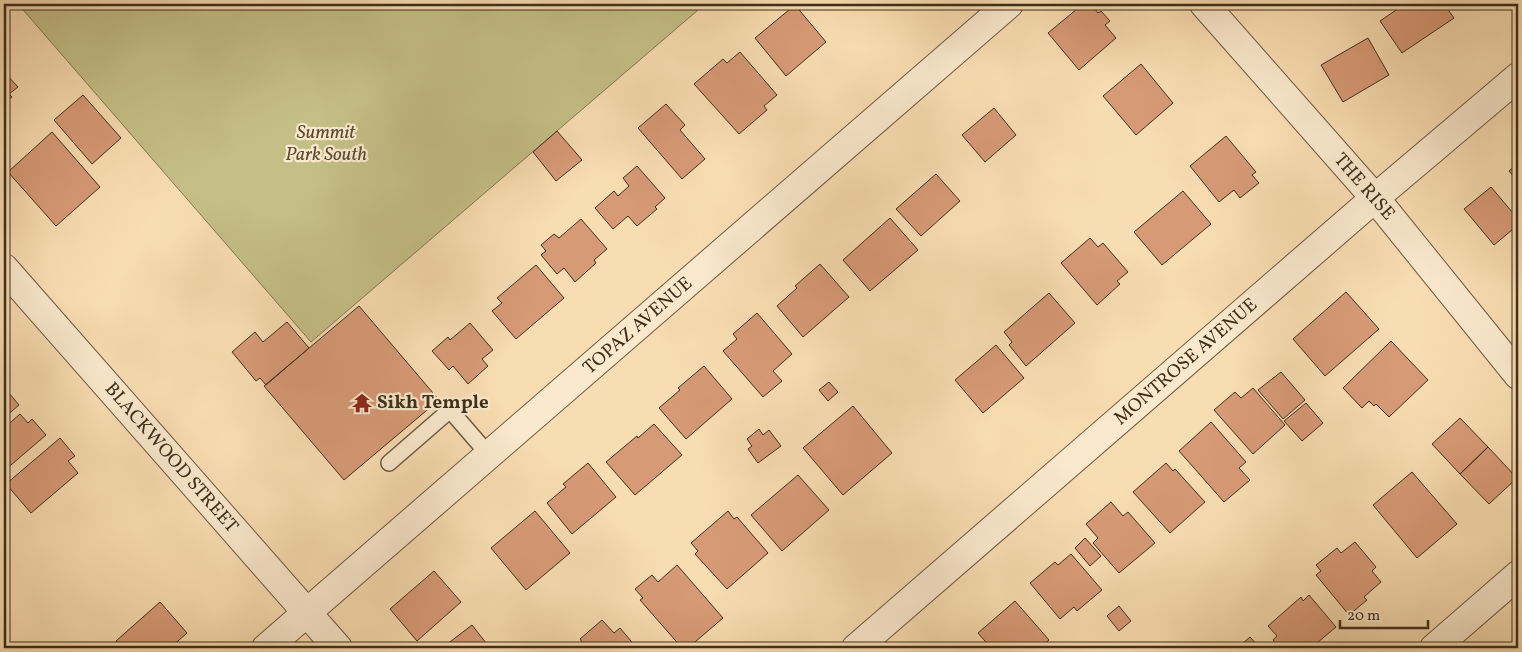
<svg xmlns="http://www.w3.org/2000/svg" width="1522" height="652" viewBox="0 0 1522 652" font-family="Vollkorn,serif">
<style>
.green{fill:#c5bf87;stroke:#827752}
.building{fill:#d79a77;stroke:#3e2f1c}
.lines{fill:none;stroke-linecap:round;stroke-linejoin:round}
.lane-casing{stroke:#6d5a42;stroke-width:18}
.street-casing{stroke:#6d5a42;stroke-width:30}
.lane{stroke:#fbe9cd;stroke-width:15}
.street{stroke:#fbe9cd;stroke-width:28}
.labels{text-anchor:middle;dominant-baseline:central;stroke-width:4.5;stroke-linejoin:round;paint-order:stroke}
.park-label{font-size:19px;font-style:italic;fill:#594c31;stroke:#fbe9cd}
.street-label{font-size:19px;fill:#3e2f1c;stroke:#fbe9cd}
.poi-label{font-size:19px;font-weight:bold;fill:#3e2f1c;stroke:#fbe9cd;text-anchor:start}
</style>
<rect width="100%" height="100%" fill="#f9ddb2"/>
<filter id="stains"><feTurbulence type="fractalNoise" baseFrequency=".004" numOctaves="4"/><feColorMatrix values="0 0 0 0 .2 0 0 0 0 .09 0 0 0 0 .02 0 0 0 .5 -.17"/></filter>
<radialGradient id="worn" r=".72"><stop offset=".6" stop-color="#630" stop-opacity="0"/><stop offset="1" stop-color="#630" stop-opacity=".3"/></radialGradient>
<!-- green -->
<path class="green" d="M18 4H705L311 342Z"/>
<!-- building -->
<path class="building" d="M1083 4H1091L1098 13 1101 11 1110 21 1105 25 1116 38 1079 70 1048 33Z
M1405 4H1444L1454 18 1402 53 1380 21Z
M795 5 826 42 786 76 755 38Z
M1368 38 1389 75 1343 102 1321 65Z
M740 52 777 95 764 106 767 110 739 134 694 84 723 59 727 63Z
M1141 64 1173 103 1136 135 1103 96Z
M6 74 18 87 9 94 12 97 4 103V76Z
M83 95 121 138 92 164 54 120Z
M666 104 685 125 680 130 705 159 682 179 638 128Z
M994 108 1016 135 985 162 962 135Z
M557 131 582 160 556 181 533 152Z
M52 132 100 187 56 226 8 172Z
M1226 136 1256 172 1252 175 1259 183 1240 198 1234 190 1219 202 1190 166Z
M1518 163V182L1509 171Z
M637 166 665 198 655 207 657 209 637 226 628 216 613 229 595 208 614 191 618 196 629 186 623 178Z
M936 174 960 201 921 236 896 209Z
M1491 187 1518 219V225L1494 245 1464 209Z
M1183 191 1211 224 1162 265 1134 232Z
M890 218 918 250 870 291 843 260Z
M581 219 607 249 594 260 596 263 575 282 564 268 557 274 541 255 546 251 541 245 554 234 559 238Z
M1090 238 1098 247 1103 243 1128 272 1117 281 1120 284 1097 305 1061 263Z
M820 264 849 297 803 337 777 306 797 288 795 286Z
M536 265 564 298 516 339 492 311 502 303 497 298Z
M1346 292 1379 329 1325 376 1293 339Z
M1049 293 1075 323 1026 366 1009 345 1012 342 1004 332Z
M359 306 439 400 344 480 264 386Z
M757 313 792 354 773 371 782 381 763 397 723 351 737 339 733 334Z
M287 322 309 348 266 385 260 378 256 381 232 352 255 332 263 342Z
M470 323 493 350 482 359 488 366 468 384 453 366 449 370 432 351 448 337 450 340Z
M1391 341 1428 380 1389 417 1376 404 1374 406 1369 401 1362 408 1343 388Z
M996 345 1024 378 983 413 955 380Z
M704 366 732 399 686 439 659 408 680 390 678 388Z
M1281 372 1305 400 1283 419 1258 390Z
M829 382 838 392 828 401 819 390Z
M4 387 19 405 4 418Z
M1253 388 1285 425 1253 454 1214 410 1235 392 1241 398Z
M1306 403 1323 423 1302 441 1284 421Z
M853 406 892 453 843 495 803 448Z
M20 414 28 423 32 419 46 435 4 471V428Z
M1460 418 1488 447 1460 474 1432 444Z
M1211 422 1246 462 1239 468 1250 480 1224 502 1179 451Z
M654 424 682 455 635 495 606 462 637 436 638 438Z
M759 429 763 435 769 430 781 446 758 463 748 449 752 446 747 439Z
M60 438 75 456 68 461 78 473 31 513 6 484Z
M1488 447 1517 478 1489 504 1460 474Z
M588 463 616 497 572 534 547 503 566 487 563 484Z
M1166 463 1173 471 1175 469 1205 502 1170 533 1133 492Z
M1412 472 1457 524 1417 558 1373 505Z
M798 475 829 510 782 551 751 515Z
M1111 502 1123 516 1128 512 1155 543 1119 573 1093 543 1098 538 1086 524Z
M535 511 570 553 526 590 491 548Z
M728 511 734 519 737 517 768 553 727 589 695 554 698 551 691 543Z
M1085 538 1101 556 1090 566 1075 548Z
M1355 542 1376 567 1372 571 1381 582 1364 597 1367 600 1349 615 1316 575 1321 571 1316 565 1337 548 1341 553Z
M1071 554 1102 590 1077 611 1074 607 1060 619 1030 583 1055 562 1058 565Z
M677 565 723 618 688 648H682L640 600 643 598 635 589 652 575 658 582Z
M434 571 461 602 417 641 390 609Z
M1309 595 1336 627 1311 648H1280L1273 640 1277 636 1268 626 1301 597 1303 601Z
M1015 601 1049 640 1040 648H991L978 633Z
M160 602 187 633 170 648H122L116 641Z
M1119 606 1131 621 1119 631 1107 616Z
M602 620 614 633 620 628 637 648H586L580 639Z
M472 625 490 648H442Z
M1250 637 1260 648H1237Z"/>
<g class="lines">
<defs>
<path id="lane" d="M389 463 450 410 489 455"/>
<path id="street" d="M1204 4 1375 198 1518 375
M4 268 338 648
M266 648 1009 4
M856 648 1375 198 1518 77
M1434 648 1518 575"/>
</defs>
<!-- lane casing -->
<use href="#lane" class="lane-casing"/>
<!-- street casing -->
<use href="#street" class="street-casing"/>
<!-- lane -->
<use href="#lane" class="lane"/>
<!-- street -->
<use href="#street" class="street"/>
</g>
<!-- icons -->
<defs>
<symbol id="temple-bare" viewBox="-9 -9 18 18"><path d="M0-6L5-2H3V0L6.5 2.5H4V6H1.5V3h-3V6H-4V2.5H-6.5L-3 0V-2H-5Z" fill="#8f2418" stroke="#fbe9cd" stroke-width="2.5" paint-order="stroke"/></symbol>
</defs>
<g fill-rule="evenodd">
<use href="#temple-bare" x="348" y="389" width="28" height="28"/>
</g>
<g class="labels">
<!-- park labels -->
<g class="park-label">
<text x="326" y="133">Summit<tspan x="326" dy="22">Park South</tspan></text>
</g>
<!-- street labels -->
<g class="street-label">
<text transform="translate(1364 187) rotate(49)">THE RISE</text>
<text transform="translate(638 326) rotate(-41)">TOPAZ AVENUE</text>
<text transform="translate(1186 362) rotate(-41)">MONTROSE AVENUE</text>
<text transform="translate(171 458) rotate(49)">BLACKWOOD STREET</text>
</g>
<!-- poi labels -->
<g class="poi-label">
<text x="377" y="403">Sikh Temple</text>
</g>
</g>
<!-- margin -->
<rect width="1522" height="652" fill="none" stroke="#f9ddb2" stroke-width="20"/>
<rect x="5" y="5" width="1512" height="642" fill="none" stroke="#3e2f1c" stroke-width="2.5"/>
<rect x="10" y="10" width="1502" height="632" fill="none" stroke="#3e2f1c"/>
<!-- scale -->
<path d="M1340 620v8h88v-8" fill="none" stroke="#3e2f1c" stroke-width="2.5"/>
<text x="1347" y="620" font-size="15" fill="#3e2f1c" stroke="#fbe9cd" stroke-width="4" paint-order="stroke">20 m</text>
<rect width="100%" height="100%" filter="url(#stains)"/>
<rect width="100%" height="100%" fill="url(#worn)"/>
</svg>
